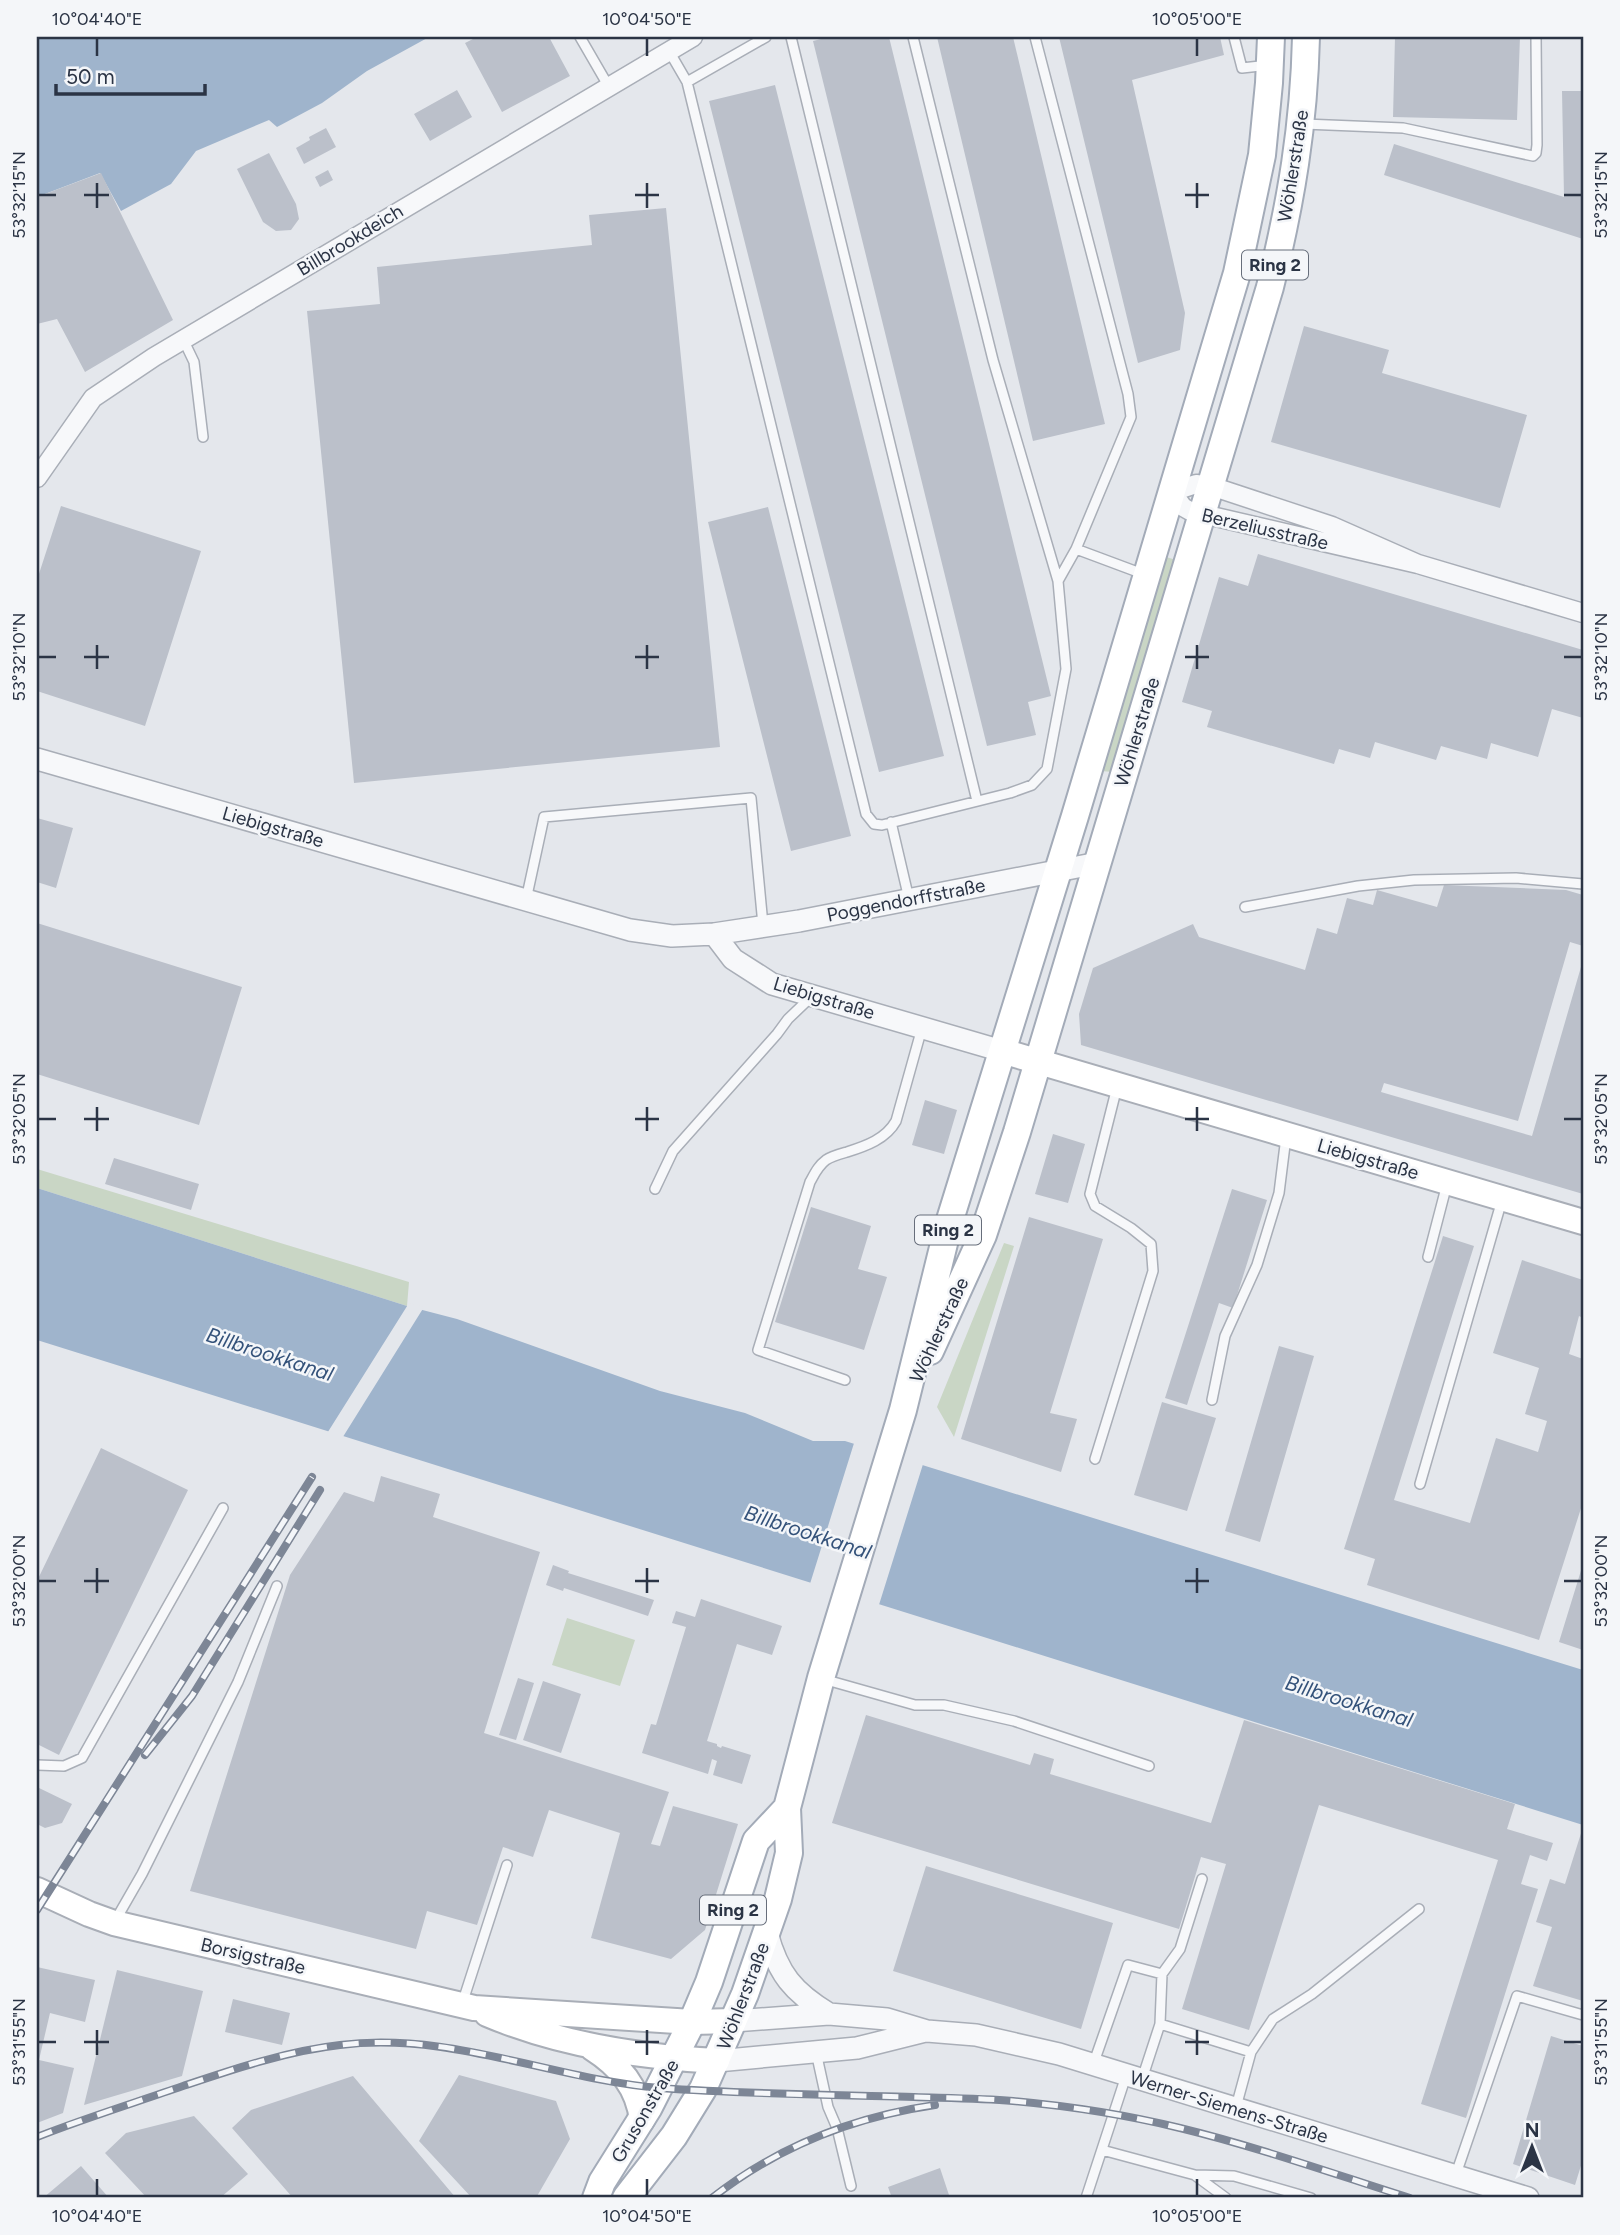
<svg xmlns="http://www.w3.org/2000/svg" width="1620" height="2235" viewBox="0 0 1620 2235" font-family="Figtree,sans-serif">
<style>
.green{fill:#c9d6c5}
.water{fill:#9fb4cc}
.pier{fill:#e4e7ec}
.building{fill:#bbc0ca}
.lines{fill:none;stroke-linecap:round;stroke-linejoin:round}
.service-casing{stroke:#a9aeb7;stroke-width:12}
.minor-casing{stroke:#a9aeb7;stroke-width:21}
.tertiary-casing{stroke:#a9aeb7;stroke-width:24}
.secondary-casing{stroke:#a9aeb7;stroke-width:28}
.primary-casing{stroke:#a3abb8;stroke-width:30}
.service{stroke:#f7f8fa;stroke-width:9}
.minor{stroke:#f7f8fa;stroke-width:18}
.tertiary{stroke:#f7f8fa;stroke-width:21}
.secondary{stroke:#fff;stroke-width:24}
.primary{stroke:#fff;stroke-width:26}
.rail-casing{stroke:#7d8696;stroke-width:8}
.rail{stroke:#f4f6f9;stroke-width:5;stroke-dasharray:16;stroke-linecap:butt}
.ticks{fill:none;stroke:#2b3445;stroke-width:2.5}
.labels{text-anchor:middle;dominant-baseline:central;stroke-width:5;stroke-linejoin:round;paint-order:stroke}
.shield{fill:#f4f6f9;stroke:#676e7b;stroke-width:2}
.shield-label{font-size:18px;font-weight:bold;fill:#2b3445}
.street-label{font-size:19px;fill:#2b3445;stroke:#f4f6f9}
.water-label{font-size:21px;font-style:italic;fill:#34527a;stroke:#f4f6f9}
.neatline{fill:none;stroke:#2b3445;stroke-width:2.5}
.ticks-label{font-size:18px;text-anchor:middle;fill:#2b3445}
</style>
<rect width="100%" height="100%" fill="#e4e7ec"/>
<!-- green -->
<path class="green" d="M1163 556 1176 560 1114 772 1100 771Z
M37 1169 409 1282 407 1306 37 1188Z
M1004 1243 1014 1246 954 1437 937 1407Z
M567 1618 635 1640 620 1686 552 1665Z"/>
<!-- water -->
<path class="water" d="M37 37H429L367 71 322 103 277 127 269 120 196 151 171 184 121 211 100 173 37 197Z
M37 1188 407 1306 457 1319 660 1391 745 1413 813 1441H845L1583 1670V1825L37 1340Z"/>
<!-- pier -->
<path class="pier" d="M409 1303 424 1307 341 1440 326 1435Z
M855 1440 924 1461 878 1608 809 1587Z"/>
<!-- building -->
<path class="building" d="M477 37H549L570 76 502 112 465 43Z
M829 37H889L1051 696 1028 702 1036 735 987 746 813 41Z
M937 37H1013L1105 424 1033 441Z
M1059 37H1220L1224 55 1132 80 1185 313 1180 350 1138 363Z
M1395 37H1520L1517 120 1393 117Z
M775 85 944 756 879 772 709 101Z
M457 90 472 117 430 141 414 114Z
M1562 91H1583V239L1384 175 1394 144 1564 197Z
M326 128 336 147 304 164 296 148 310 140 309 137Z
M269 153 296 204 299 219 291 230 276 231 263 222 237 169Z
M328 170 333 180 320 187 315 177Z
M101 173 173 320 85 372 57 319 37 324V197Z
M666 208 720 747 354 783 307 311 380 304 377 267 592 245 589 215Z
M1304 326 1389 350 1382 373 1527 415 1500 508 1271 442Z
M61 506 201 551 145 726 37 691V580Z
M768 507 851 836 791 851 708 522Z
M1258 554 1583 650V718L1552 709 1538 757 1491 743 1487 759 1441 746 1436 760 1375 742 1370 758 1339 749 1334 764 1207 727 1212 711 1182 702 1219 577 1248 586Z
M37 818 73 828 56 888 37 882Z
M1444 885 1566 890 1583 895V946L1570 942 1518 1121 1384 1083 1381 1092 1532 1136 1583 960V1194L1081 1045 1079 1014 1093 968 1193 924 1199 937 1305 970 1317 928 1337 934 1347 898 1373 905 1377 890 1437 907Z
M37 923 242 987 199 1125 37 1074Z
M925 1100 957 1110 944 1154 912 1145Z
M1053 1134 1085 1144 1068 1203 1035 1194Z
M114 1158 199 1184 191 1210 105 1184Z
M1232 1189 1267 1200 1233 1308 1219 1303 1187 1405 1165 1398Z
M811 1207 871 1226 858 1269 887 1277 864 1350 775 1322Z
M1029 1217 1103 1239 1050 1413 1077 1419 1061 1472 961 1439Z
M1443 1236 1474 1246 1394 1500 1470 1523 1496 1438 1538 1452 1547 1421 1525 1414 1539 1368 1493 1353 1522 1260 1583 1280V1318L1579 1316 1569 1354 1583 1359V1502L1539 1640 1367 1585 1375 1559 1344 1549Z
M1279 1346 1314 1356 1260 1542 1225 1531Z
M1162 1402 1216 1418 1187 1511 1134 1495Z
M101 1448 188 1490 59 1755 37 1744V1581Z
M381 1476 440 1494 433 1517 540 1552 484 1733 669 1792 651 1844 660 1846 673 1806 738 1824 705 1930 671 1959 591 1938 620 1833 549 1810 533 1857 503 1847 477 1925 427 1911 416 1949 190 1891 290 1575 344 1492 374 1502Z
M1583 1564V1650L1559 1642Z
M553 1565 569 1571 568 1573 654 1600 648 1616 564 1588 563 1591 546 1585Z
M701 1599 782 1626 772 1655 737 1644 707 1741 717 1744V1746L721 1748 722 1746 751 1755 742 1784 713 1775 717 1761 712 1759 708 1774 642 1753 651 1724 656 1725 686 1627 672 1623 676 1611 695 1617Z
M518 1678 534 1683 516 1740 499 1735Z
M543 1681 581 1694 561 1753 523 1740Z
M866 1715 1030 1765 1034 1753 1054 1759 1050 1774 1211 1823 1244 1720 1515 1804 1507 1829 1553 1843 1547 1861 1530 1855 1521 1884 1538 1889 1466 2118 1421 2104 1498 1860 1319 1805 1249 2030 1182 2009 1226 1864 1201 1857 1179 1929 832 1823Z
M37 1787 72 1804 62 1823 45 1828 37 1824Z
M1583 1827V2001L1533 1986 1552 1927 1536 1922 1550 1879 1565 1884Z
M926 1866 1113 1923 1081 2029 893 1971Z
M37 1967 95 1980 85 2022 50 2013 39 2060 74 2068 63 2113 37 2123Z
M117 1970 203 1991 182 2076 84 2105Z
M233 1999 290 2013 282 2045 225 2032Z
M1551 2036 1583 2046V2159L1575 2185 1513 2164Z
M459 2075 556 2101 570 2139 536 2198H472L419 2141Z
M353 2076 456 2198H293L232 2128 251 2110Z
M194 2116 248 2174 220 2198H147L105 2153 126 2133Z
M81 2166 109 2198H43Z
M940 2168 950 2198H892L888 2187Z"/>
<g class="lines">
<defs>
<path id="service" d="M580 37 609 87
M791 37 977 801
M913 37 993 360 1058 581
M1234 37 1242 68 1269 65
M669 51 687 82 866 814 874 824 882 825 1010 793 1032 785 1047 769 1066 669 1058 581 1076 549 1131 417 1128 394 1035 37
M687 82 766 37
M1304 124 1403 128 1533 156 1536 153 1537 145 1536 37
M183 339 194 362 203 437
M1076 549 1143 574
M891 822 909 899
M526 900 544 817 751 798 763 925
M1245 907 1358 886 1414 880 1516 878 1583 884
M655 1189 673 1151 777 1034 788 1019 811 997
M1428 1257 1447 1184
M845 1380 758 1350 810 1182C815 1173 818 1166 826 1160 832 1156 840 1154 847 1152 866 1146 886 1139 896 1121L922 1028
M1212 1400 1225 1336 1257 1265 1279 1193 1286 1137
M1095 1459 1153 1271 1151 1244 1131 1228 1095 1206 1090 1194 1117 1087
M1420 1484 1502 1200
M823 1679 915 1705H944L1014 1721 1149 1766
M37 1765 64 1766 82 1758 223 1508
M115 1921 142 1874 238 1682 277 1586
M1162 1974 1180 1949 1202 1879
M462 2004 507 1865
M816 2052 828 2107 837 2128 851 2186
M1251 2052 1273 2019 1312 1994 1419 1909
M1093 2065 1128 1965 1162 1974 1160 2024
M1142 2079 1160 2024 1251 2052 1236 2107
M1102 2150 1195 2175 1234 2176 1311 2198
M1456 2174 1517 1996 1583 2015
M1196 2176 1226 2198
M1086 2198 1126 2076"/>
<path id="minor" d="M37 478 93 398 154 357 693 37
M1418 564 1332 526 1211 486 1196 484 1172 492 1183 507 1190 511 1418 564 1583 613"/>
<path id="tertiary" d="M37 759 630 930 672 936 714 934 799 921 1098 863
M714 934 733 959 772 984 1002 1051
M767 1933C778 1974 793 1992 829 2014
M734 2021 829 2014 887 2019 927 2031 976 2035 1059 2054 1528 2198
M717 2061 857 2048 925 2031"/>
<path id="secondary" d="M1002 1051 1583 1222
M37 1890 89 1914 114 1923 474 2008 692 2022 734 2021
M487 2014C560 2045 639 2057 717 2061
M592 2048C620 2066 638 2087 642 2120"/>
<path id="primary" d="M930 1351 983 1235 1017 1132 1270 287C1291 202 1304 125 1306 37
M596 2198 602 2182 649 2107 692 2022 709 1982 756 1841 787 1808
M626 2198 674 2136 703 2089 745 1994 778 1899 789 1853 787 1808 821 1678 903 1410 949 1223 1075 816 1237 273 1262 155 1269 83 1271 37"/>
</defs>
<!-- service casing -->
<use href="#service" class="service-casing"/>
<!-- minor casing -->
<use href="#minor" class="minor-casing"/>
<!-- tertiary casing -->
<use href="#tertiary" class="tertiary-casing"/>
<!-- secondary casing -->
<use href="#secondary" class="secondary-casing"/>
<!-- primary casing -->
<use href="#primary" class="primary-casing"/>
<!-- service -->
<use href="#service" class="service"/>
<!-- minor -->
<use href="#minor" class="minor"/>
<!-- tertiary -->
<use href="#tertiary" class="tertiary"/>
<!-- secondary -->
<use href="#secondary" class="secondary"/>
<!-- primary -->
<use href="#primary" class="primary"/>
<defs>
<path id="rail" d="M145 1755 192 1696 320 1490
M37 1910 312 1477
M37 2137C85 2118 134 2103 183 2086 234 2069 287 2051 340 2045 450 2031 552 2079 660 2088 745 2094 830 2095 914 2097 947 2098 981 2098 1013 2101 1069 2106 1127 2115 1180 2128 1258 2147 1334 2174 1410 2198
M712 2198C777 2147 853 2117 935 2105"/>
</defs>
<!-- rail casing -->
<use href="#rail" class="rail-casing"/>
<!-- rail -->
<use href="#rail" class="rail"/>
</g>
<!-- ticks -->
<path class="ticks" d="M97 38V56M647 38V56M1197 38V56M97 183V208M647 183V208M1197 183V208M38 195H56M84 195H109M635 195H659M1185 195H1209M1564 195H1582M97 645V669M647 645V669M1197 645V669M38 657H56M84 657H109M635 657H659M1185 657H1209M1564 657H1582M97 1107V1131M647 1107V1131M1197 1107V1131M38 1119H56M84 1119H109M635 1119H659M1185 1119H1209M1564 1119H1582M97 1568V1593M647 1568V1593M1197 1568V1593M38 1581H56M84 1581H109M635 1581H659M1185 1581H1209M1564 1581H1582M97 2030V2055M647 2030V2055M1197 2030V2055M38 2042H56M84 2042H109M635 2042H659M1185 2042H1209M1564 2042H1582M97 2179V2196M647 2179V2196M1197 2179V2196"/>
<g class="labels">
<!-- shield labels -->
<g class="shield">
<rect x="1242" y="250.5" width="66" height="29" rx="5"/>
<rect x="915" y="1215.5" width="66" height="29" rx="5"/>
<rect x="700" y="1895.5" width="66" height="29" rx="5"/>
</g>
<g class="shield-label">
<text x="1275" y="265">Ring 2</text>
<text x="948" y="1230">Ring 2</text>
<text x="733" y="1910">Ring 2</text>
</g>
<!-- street labels -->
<g class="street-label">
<text transform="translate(1293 166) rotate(-81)">Wöhlerstraße</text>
<text transform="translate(350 240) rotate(-31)">Billbrookdeich</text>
<text transform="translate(1265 529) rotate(13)">Berzeliusstraße</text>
<text transform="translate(1137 732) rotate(-73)">Wöhlerstraße</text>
<text transform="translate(273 827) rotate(16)">Liebigstraße</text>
<text transform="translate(906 900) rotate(-11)">Poggendorffstraße</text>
<text transform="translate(824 998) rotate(17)">Liebigstraße</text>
<text transform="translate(1368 1159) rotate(16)">Liebigstraße</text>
<text transform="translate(939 1330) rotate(-65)">Wöhlerstraße</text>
<text transform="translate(253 1956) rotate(13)">Borsigstraße</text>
<text transform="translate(743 1996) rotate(-69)">Wöhlerstraße</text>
<text transform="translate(1229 2107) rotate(17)">Werner-Siemens-Straße</text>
<text transform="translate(645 2111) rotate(-60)">Grusonstraße</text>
</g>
<!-- water labels -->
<g class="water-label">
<text transform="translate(270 1354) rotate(18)">Billbrookkanal</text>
<text transform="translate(808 1532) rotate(18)">Billbrookkanal</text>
<text transform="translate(1349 1701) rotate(17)">Billbrookkanal</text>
</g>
</g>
<!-- border -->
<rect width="1620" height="2235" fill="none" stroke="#f4f6f9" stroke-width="77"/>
<!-- north arrow -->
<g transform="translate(1532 2147)" stroke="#f4f6f9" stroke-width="5" paint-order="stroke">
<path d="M0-5L12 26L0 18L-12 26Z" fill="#2b3445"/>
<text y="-10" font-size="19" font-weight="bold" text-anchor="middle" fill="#2b3445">N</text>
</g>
<!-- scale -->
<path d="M56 84v10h149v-10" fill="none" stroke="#2b3445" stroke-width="3.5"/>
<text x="66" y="84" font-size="21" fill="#2b3445" stroke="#f4f6f9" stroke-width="5" paint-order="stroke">50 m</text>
<rect x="38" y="38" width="1544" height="2158" class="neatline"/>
<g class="ticks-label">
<text x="97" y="25">10°04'40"E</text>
<text x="647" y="25">10°04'50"E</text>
<text x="1197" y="25">10°05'00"E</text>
<text transform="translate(19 195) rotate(-90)" y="6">53°32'15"N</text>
<text transform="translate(1601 195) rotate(-90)" y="6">53°32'15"N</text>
<text transform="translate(19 657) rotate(-90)" y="6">53°32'10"N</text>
<text transform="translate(1601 657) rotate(-90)" y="6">53°32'10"N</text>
<text transform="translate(19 1119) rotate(-90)" y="6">53°32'05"N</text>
<text transform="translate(1601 1119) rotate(-90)" y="6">53°32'05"N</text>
<text transform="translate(19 1581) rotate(-90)" y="6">53°32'00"N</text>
<text transform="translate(1601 1581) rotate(-90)" y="6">53°32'00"N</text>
<text transform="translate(19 2042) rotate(-90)" y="6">53°31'55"N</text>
<text transform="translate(1601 2042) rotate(-90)" y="6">53°31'55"N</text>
<text x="97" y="2222">10°04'40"E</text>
<text x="647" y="2222">10°04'50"E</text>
<text x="1197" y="2222">10°05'00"E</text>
</g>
</svg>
